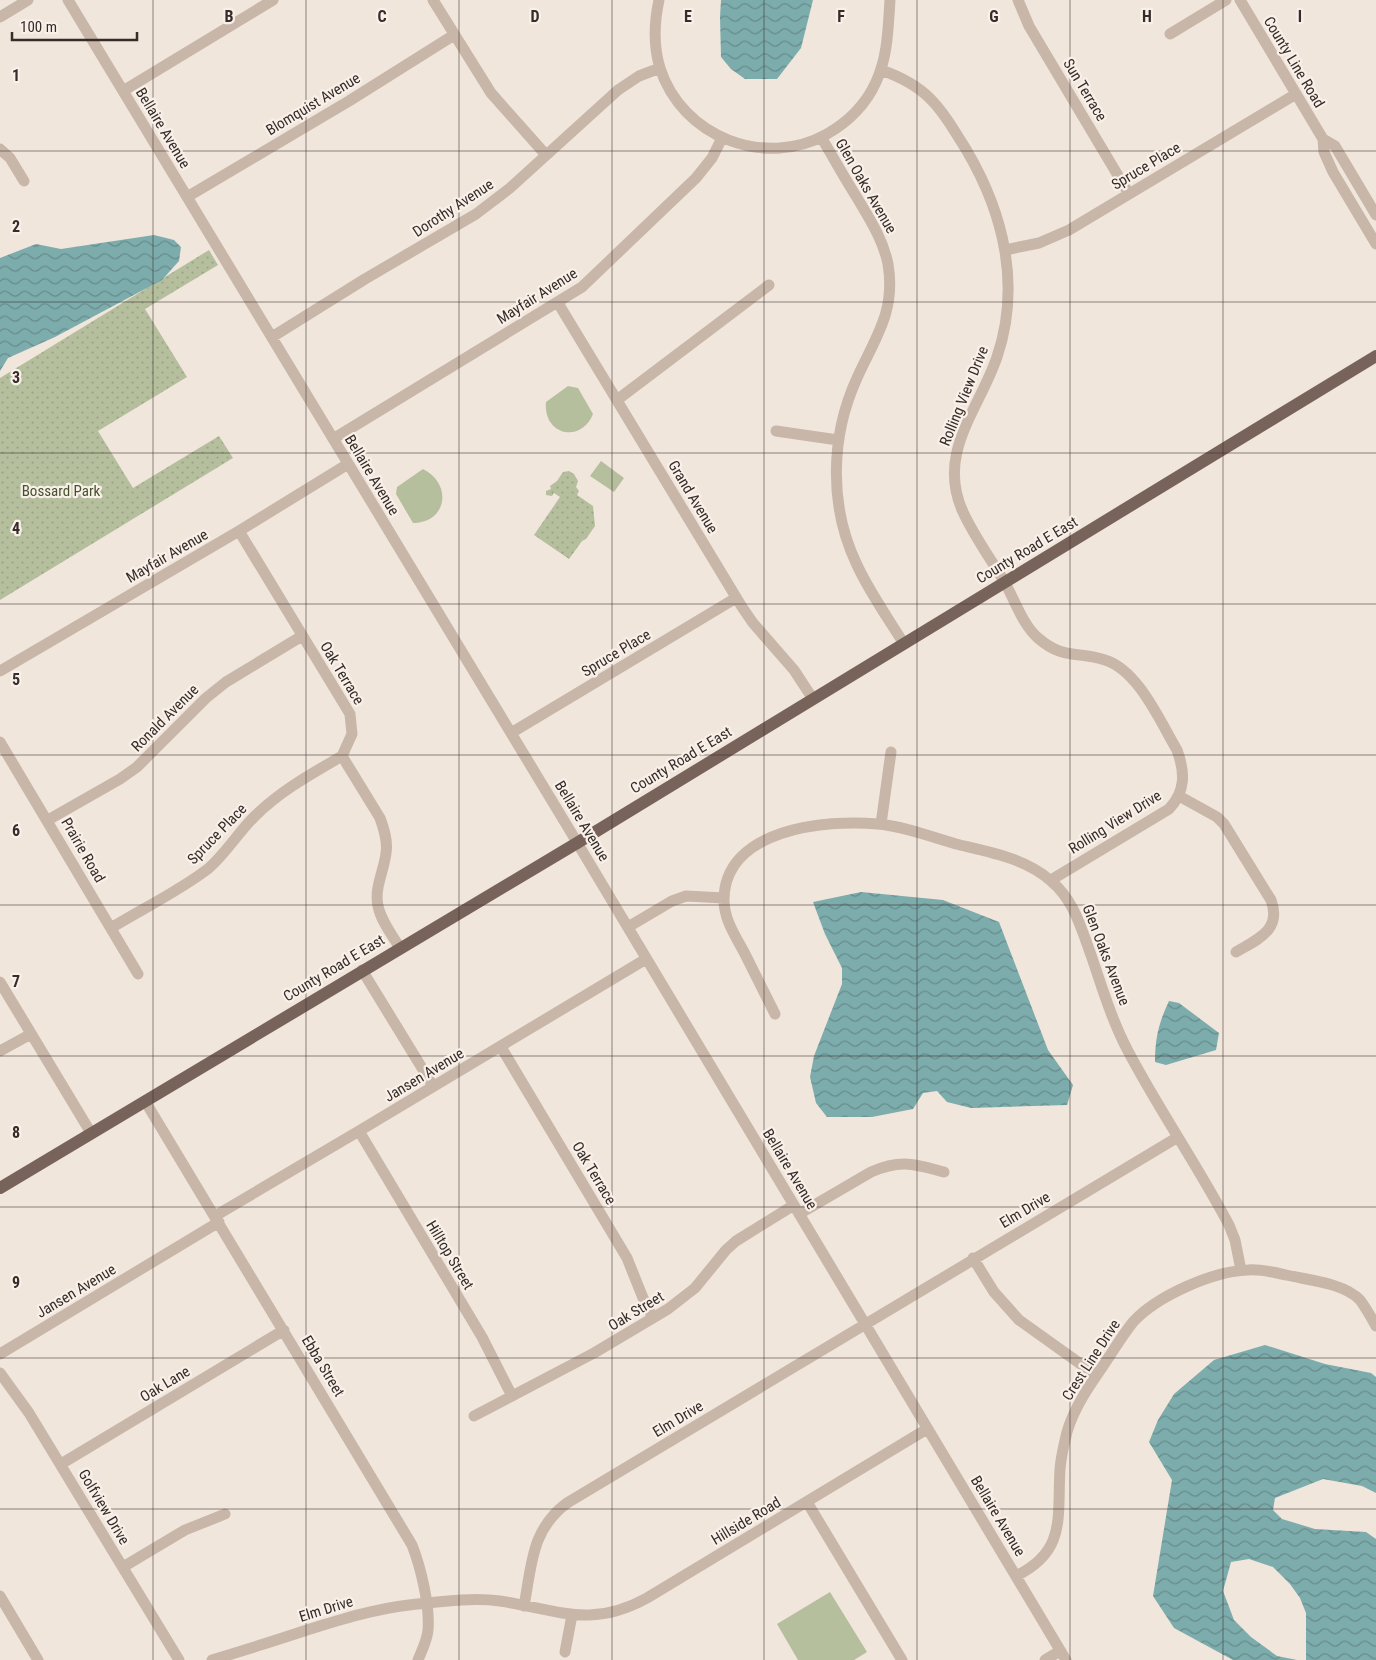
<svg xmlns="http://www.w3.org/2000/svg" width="1376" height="1660" viewBox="0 0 1376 1660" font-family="'Roboto Condensed',sans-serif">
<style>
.park{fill:url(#park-dots)}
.pitch{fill:#b5bf9d}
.water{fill:url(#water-waves)}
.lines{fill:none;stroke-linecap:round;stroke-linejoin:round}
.minor{stroke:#c8b6a9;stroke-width:11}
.major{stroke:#77635a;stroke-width:12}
.grid{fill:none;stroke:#362c28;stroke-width:1;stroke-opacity:0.55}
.labels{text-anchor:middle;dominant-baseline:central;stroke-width:4.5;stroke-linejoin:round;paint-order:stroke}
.street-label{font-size:15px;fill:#362c28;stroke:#f8f0e9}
.park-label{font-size:15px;fill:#46522e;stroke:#f8f0e9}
.grid-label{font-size:16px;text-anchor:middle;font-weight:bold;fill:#362c28;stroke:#f8f0e9;stroke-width:4.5;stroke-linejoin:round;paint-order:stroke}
</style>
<defs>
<pattern id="park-dots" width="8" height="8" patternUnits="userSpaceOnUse" patternTransform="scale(1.25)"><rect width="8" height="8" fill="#b5bf9d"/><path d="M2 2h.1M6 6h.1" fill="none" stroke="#9ca487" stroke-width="1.8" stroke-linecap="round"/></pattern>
<pattern id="water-waves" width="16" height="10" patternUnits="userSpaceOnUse" patternTransform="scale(1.25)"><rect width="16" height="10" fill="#7dacac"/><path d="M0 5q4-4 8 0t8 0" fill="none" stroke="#678c8c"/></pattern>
</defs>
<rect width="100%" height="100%" fill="#f1e6dc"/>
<!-- park -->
<path class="park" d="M209 250 218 265 145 309 187 377 98 431 133 488 219 436 233 458 0 600V378Z
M569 471 574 474 578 481 576 487 579 491 577 495 593 506 595 526 586 539 582 541 569 559 534 535 560 497 554 493 552 496 546 495V491L551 489 550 486 557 481 563 472Z"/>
<!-- pitch -->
<path class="pitch" d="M568 386 578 388 593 414C581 444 543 435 546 402Z
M601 461 624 478 614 492 590 476Z
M423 469C453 484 447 523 413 523L396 494 397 487Z
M830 1592 867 1652 854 1660H798L777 1624Z"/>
<!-- water -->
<path class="water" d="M721 0H813L801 48 777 79H745L731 69 721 57 720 17Z
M154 235 174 240 181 247 179 261 162 280 55 337 8 358 0 371V258L36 244 61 249Z
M861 892 943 900 999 922 1048 1050 1073 1085 1067 1105 971 1108 947 1102 937 1091 923 1093 913 1109 872 1117H827L816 1103 810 1077 814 1056 842 984V968L825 934 813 902Z
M1169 1001 1179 1003 1219 1033 1216 1050 1166 1065 1155 1062C1155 1038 1159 1022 1169 1001Z
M1265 1345 1325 1364 1371 1373 1376 1377V1493L1362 1486 1323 1479 1275 1498 1273 1510 1282 1519 1315 1529 1366 1532 1376 1539V1660H1306V1613L1300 1598 1290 1584 1273 1567 1249 1559 1231 1562 1223 1591 1234 1620 1251 1637 1277 1656 1297 1660H1233L1174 1628 1153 1596 1172 1480 1149 1442 1158 1420 1174 1394 1214 1360Z"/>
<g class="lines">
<!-- minor -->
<path class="minor" d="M68 0 569 829 1066 1660
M433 0 491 93 546 155
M659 0C654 23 653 45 660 68 682 137 765 169 827 134 848 122 866 104 876 82 888 56 888 28 890 0
M1018 0 1029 26 1129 194
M1240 0 1323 139 1335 146 1376 215
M0 17 28 0
M1170 34 1226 0
M881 70C930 87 941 109 967 151 1004 214 1021 286 997 357 979 410 936 453 963 512 974 536 990 558 1004 581 1015 600 1022 624 1038 638 1063 660 1079 651 1105 660 1138 670 1160 721 1177 750 1185 772 1186 791 1169 809L1051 880
M123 91 273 0
M821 137C833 157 844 177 856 196 869 218 883 239 888 264 896 312 875 338 857 378 830 437 829 507 857 565 870 593 888 618 904 644
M1323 139 1324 152 1333 172 1376 244
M0 149 10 158 24 181
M187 197 349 101 454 35
M1005 250 1039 243 1069 230 1296 94
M558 303 742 607 753 623 794 670 813 699
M272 337 365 279 476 214 510 188 618 90 639 76 660 68
M617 400 769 285
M776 431 838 440
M333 439 582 287 696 178 712 158 722 138
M239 531 350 714 352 734 342 756
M0 671 239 531 348 464
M511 733 736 598
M0 742 138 974
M342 756 380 818C384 829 388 841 386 853 384 871 374 888 378 906 381 921 392 935 400 948
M1179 796 1217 817 1224 824 1271 900C1282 930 1258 939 1236 952
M48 820 120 779 137 767 206 698 226 682 302 636
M881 824 891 752
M628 927 672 901 686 896 724 898
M111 928C142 909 181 890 209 868 226 853 238 833 254 817 280 791 311 774 342 756
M362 970 433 1086
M0 982 91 1133
M775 1014C765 994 755 974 745 954 736 937 724 920 724 900 724 829 825 819 878 824 903 826 932 837 956 844 989 852 1025 858 1051 881 1074 900 1081 928 1091 955 1102 987 1112 1021 1128 1051 1159 1110 1198 1166 1229 1225L1235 1240 1241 1270
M501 1047 627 1258 643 1298 653 1318
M0 1051 31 1034
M145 1101 412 1545C421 1568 430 1606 428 1630 427 1641 422 1650 418 1660
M359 1131 482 1337 512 1396
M799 1214 871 1172C901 1159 914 1164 944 1172
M215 1216 359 1131 646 959
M973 1258 994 1292 1019 1320 1096 1375
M0 1354 219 1222
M0 1373 29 1413 179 1660
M474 1416 594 1353 668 1309 695 1288 726 1250 736 1241 794 1205
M61 1464 284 1330
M807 1502 902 1660
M123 1567 185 1530 225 1514
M1016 1576C1067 1551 1057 1517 1060 1469 1061 1457 1064 1444 1067 1432 1074 1408 1089 1386 1103 1366 1113 1351 1122 1336 1133 1322 1157 1296 1213 1271 1248 1270 1261 1269 1273 1272 1286 1275 1308 1280 1344 1283 1360 1300 1366 1308 1371 1317 1376 1326
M0 1596 38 1660
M524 1606C532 1564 531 1530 567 1503L1178 1137
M565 1652 572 1615
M212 1660C245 1650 277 1640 310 1629 343 1619 375 1609 409 1605 438 1602 472 1597 500 1601 558 1610 591 1629 647 1598L927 1429
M1045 1660 1060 1651"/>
<!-- major -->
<path class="major" d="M0 1188 577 843 1376 356"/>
</g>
<!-- grid -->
<path class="grid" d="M153 0V1660M306 0V1660M459 0V1660M612 0V1660M764 0V1660M917 0V1660M1070 0V1660M1223 0V1660M0 151H1376M0 302H1376M0 453H1376M0 604H1376M0 755H1376M0 905H1376M0 1056H1376M0 1207H1376M0 1358H1376M0 1509H1376"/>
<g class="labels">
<!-- street labels -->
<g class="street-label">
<text transform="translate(1294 62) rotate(59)">County Line Road</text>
<text transform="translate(1085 90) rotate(59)">Sun Terrace</text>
<text transform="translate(313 104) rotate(-31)">Blomquist Avenue</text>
<text transform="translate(163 128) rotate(59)">Bellaire Avenue</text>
<text transform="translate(1146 166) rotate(-31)">Spruce Place</text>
<text transform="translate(866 186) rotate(60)">Glen Oaks Avenue</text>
<text transform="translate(453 208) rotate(-33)">Dorothy Avenue</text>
<text transform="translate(537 296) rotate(-32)">Mayfair Avenue</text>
<text transform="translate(964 396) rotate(-68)">Rolling View Drive</text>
<text transform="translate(372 475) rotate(59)">Bellaire Avenue</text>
<text transform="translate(693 497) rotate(59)">Grand Avenue</text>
<text transform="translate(1027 550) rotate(-31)">County Road E East</text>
<text transform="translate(167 556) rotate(-30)">Mayfair Avenue</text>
<text transform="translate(616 653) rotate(-31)">Spruce Place</text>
<text transform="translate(342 673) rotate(59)">Oak Terrace</text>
<text transform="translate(165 718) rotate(-45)">Ronald Avenue</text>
<text transform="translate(681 760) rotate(-31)">County Road E East</text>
<text transform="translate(582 821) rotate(59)">Bellaire Avenue</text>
<text transform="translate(1115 822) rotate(-32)">Rolling View Drive</text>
<text transform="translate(217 834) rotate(-46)">Spruce Place</text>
<text transform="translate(83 850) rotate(60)">Prairie Road</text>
<text transform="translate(1106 955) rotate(69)">Glen Oaks Avenue</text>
<text transform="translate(334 968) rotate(-31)">County Road E East</text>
<text transform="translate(424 1075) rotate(-31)">Jansen Avenue</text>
<text transform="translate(790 1169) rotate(59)">Bellaire Avenue</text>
<text transform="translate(594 1173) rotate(59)">Oak Terrace</text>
<text transform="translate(1025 1210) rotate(-31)">Elm Drive</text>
<text transform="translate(450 1255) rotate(59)">Hilltop Street</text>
<text transform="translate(76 1291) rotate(-31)">Jansen Avenue</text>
<text transform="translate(636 1311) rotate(-31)">Oak Street</text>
<text transform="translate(1091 1360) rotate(-57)">Crest Line Drive</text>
<text transform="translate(323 1366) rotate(59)">Ebba Street</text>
<text transform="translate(165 1384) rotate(-31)">Oak Lane</text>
<text transform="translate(678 1419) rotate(-31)">Elm Drive</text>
<text transform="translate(104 1507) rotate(59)">Golfview Drive</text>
<text transform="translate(998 1516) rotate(59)">Bellaire Avenue</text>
<text transform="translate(746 1521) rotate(-31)">Hillside Road</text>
<text transform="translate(326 1609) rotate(-17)">Elm Drive</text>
</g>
<!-- park labels -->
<g class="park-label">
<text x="61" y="491">Bossard Park</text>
</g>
</g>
<g class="grid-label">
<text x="229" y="22">B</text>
<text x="382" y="22">C</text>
<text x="535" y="22">D</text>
<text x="688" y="22">E</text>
<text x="841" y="22">F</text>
<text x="994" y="22">G</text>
<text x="1147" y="22">H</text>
<text x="1300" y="22">I</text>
<text x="16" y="81">1</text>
<text x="16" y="232">2</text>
<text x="16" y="383">3</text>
<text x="16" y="534">4</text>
<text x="16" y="685">5</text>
<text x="16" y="836">6</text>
<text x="16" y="987">7</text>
<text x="16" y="1138">8</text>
<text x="16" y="1288">9</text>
</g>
<!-- scale -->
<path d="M12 32v8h125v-8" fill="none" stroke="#362c28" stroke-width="2.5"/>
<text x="20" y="32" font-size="15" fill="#362c28" stroke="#f8f0e9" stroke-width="4" paint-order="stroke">100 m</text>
</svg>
